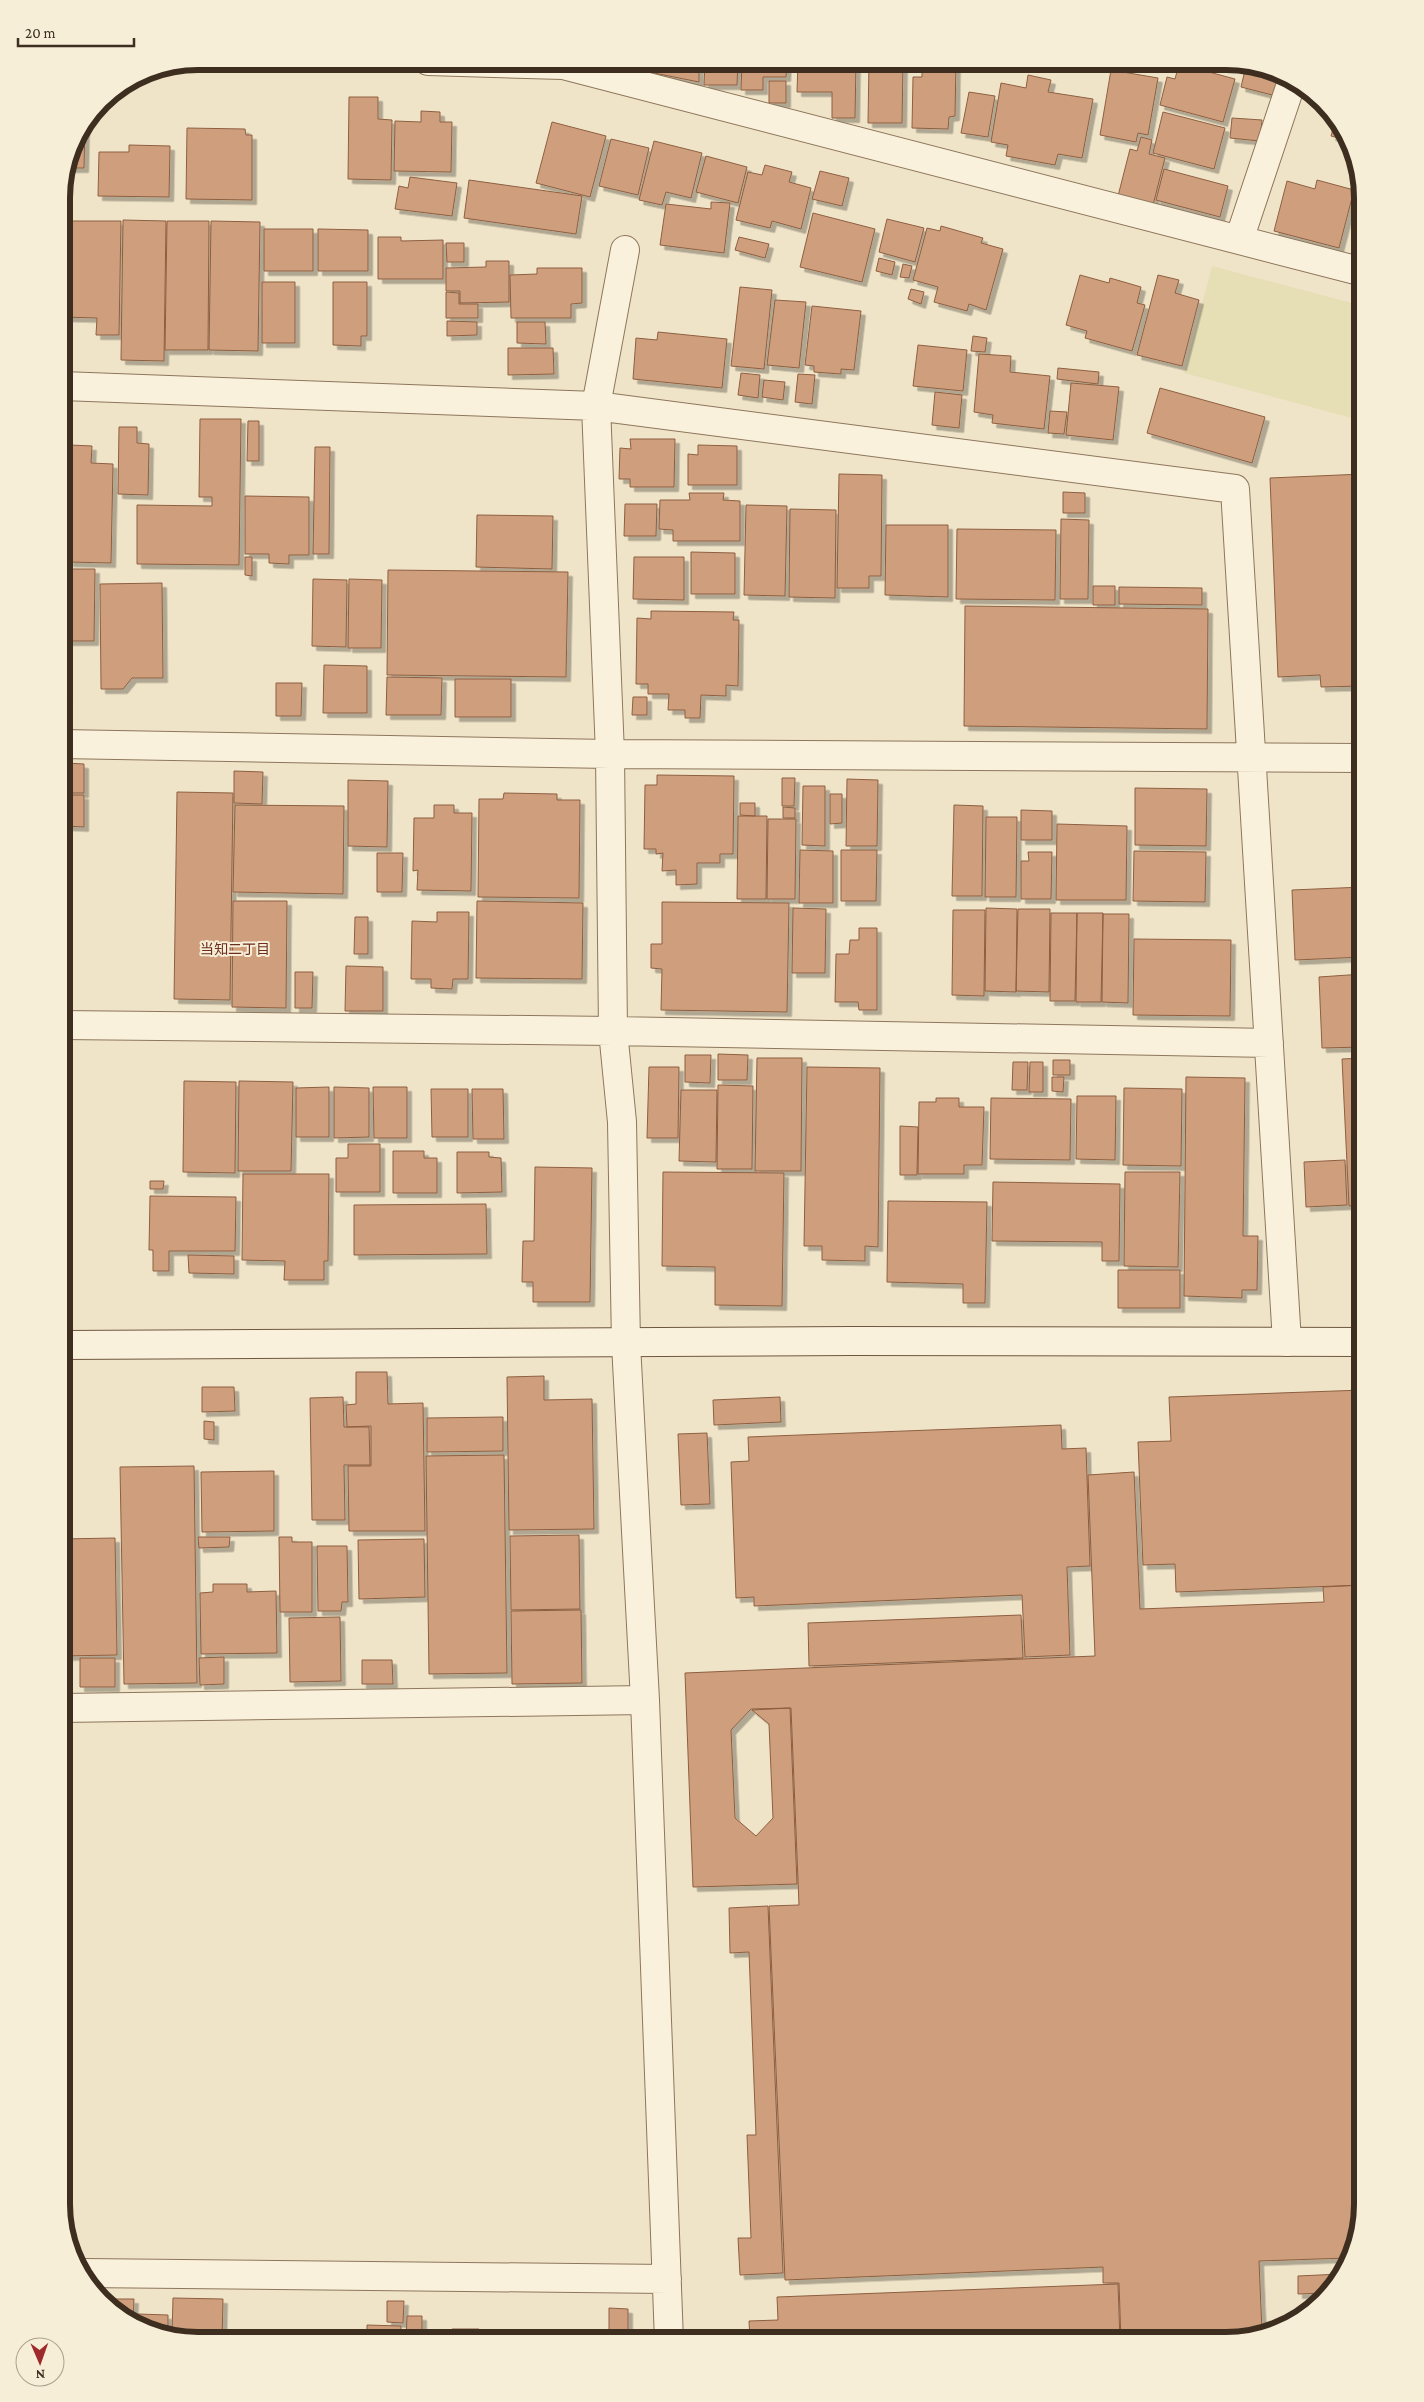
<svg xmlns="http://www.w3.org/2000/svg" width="1424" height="2402" viewBox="0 0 1424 2402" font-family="'Crimson Pro','Noto Sans JP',serif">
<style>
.farmland{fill:#e6deb5}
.building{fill:#cf9f7d;stroke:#8d5f41;filter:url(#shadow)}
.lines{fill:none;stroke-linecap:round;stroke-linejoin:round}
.street-casing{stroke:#8d765c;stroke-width:30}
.secondary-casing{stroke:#6f573f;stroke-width:30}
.street{stroke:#faf1dc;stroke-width:28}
.secondary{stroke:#faf1dc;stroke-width:28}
.labels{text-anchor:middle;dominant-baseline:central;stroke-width:4;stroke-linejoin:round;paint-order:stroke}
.neighbourhood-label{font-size:14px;fill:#6b2e1e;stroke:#f7eed8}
.rim{fill:none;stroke:#3d2e20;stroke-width:6}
</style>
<defs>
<filter id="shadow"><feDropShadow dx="4.5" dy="4.5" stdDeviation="0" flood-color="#0004"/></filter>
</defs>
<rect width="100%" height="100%" fill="#f0e4c8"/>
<!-- farmland -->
<path class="farmland" d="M1212 266 1363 306V421L1184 373Z"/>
<!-- building -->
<path class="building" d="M626 61H653V65L626 64Z
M654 61H699V82L654 73Z
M705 61H738L737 85H704Z
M742 61H787L786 77H763V90H741Z
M798 61H856L855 118H832V92H797Z
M869 61H903L902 123H868Z
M922 61H956L955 116 949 117 948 129 912 128 913 77H922Z
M1179 64 1235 79 1223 122 1160 105 1167 77 1175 79Z
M1246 66 1280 77 1276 96 1241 87Z
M1111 70 1158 78 1148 135 1138 133 1136 142 1100 135Z
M1028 75 1051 80 1048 92 1093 99 1082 158 1058 154 1055 165 1006 156 1008 145 991 142 1001 83 1026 88Z
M769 81H786V103H769Z
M969 92 995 96 988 137 961 133Z
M349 97H378V119L392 120 391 180 348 179Z
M421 111 440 112V122H452L451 172 394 171 395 121 421 122Z
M1163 112 1225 128 1214 169 1153 153Z
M1232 118 1262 120 1260 141 1230 138Z
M552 122 606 136 590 197 536 183Z
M1335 122 1349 138V141L1331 136Z
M85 127 84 168H67L72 146Z
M187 128 245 129 246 135H252V200L186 199Z
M1141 137 1152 140 1149 154 1165 158 1153 205 1118 196 1130 149 1137 151Z
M611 139 649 148 638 195 599 186Z
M654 141 702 153 691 198 666 192 662 205 639 200Z
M129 145 170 146 169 197 98 196 99 152H129Z
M706 156 747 167 738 203 696 192Z
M765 165 792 172 789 182 811 188 801 229 772 221 770 228 736 220 748 172 762 175Z
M1164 169 1228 186 1220 217 1156 200Z
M820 171 849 178 842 206 812 199Z
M410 177 457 183 452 216 395 209 399 186 408 188Z
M469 180 582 196 576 234 464 218Z
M1317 180 1354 190 1339 248 1274 231 1287 181 1315 189Z
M1361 191 1363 198V228L1352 225Z
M711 202 730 203 724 253 660 245 666 204 711 209Z
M813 213 875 229 862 282 800 267Z
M887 219 924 228 915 262 879 252Z
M123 220 166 221 164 361 121 360Z
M62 221H121L119 335H96L97 318 62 317Z
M167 221H209L208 350H165Z
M211 221 260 222 258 351 209 350Z
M941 226 983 238 981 243 1003 249 986 310 969 304 967 311 934 302 938 287 913 280 927 228 940 231Z
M264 229H313V271H264Z
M318 229 368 230V271H318Z
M378 237H401V241L443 240V279H378Z
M739 237 769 244 765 258 735 250Z
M446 243H464V262H447Z
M879 258 895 262 892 275 876 271Z
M486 261H509V302L460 303V291H446V268L486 267Z
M903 264 912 266 909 278 900 277Z
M537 268H582V303L571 304V318H511L510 275 537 274Z
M1080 275 1109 283 1110 278 1141 287 1137 303 1145 305 1132 351 1085 338 1087 331 1066 325Z
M1158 275 1179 280 1175 293 1199 300 1182 366 1137 355Z
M262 282H295V343H262Z
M333 282H367V336H361V346L333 345Z
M740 287 772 290 764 369 731 366Z
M911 289 924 292 921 304 908 299Z
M446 292 459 293V304H478V318H446Z
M775 300 806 302 799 368 767 365Z
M812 306 861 311 854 370 841 369V374L814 372V366L805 365Z
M447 321 477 322V335L447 336Z
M517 322H545L546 344 517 343Z
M658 332 727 339 722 388 633 379 636 338 657 340Z
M973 336 987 338 985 352 971 351Z
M918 345 967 350 963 391 913 386Z
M508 348H553L554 374 508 375Z
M979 354 1011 356 1010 372 1050 376 1044 429 992 423 993 415 974 412Z
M1058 368 1099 372 1098 384 1057 379Z
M741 373 760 375 758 398 738 395Z
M798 374 815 375 812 404 795 402Z
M764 380 785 382 783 400 762 397Z
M1071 383 1119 387 1113 440 1066 435Z
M1160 388 1265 417 1252 463 1147 433Z
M935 392 962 395 959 428 932 425Z
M1050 411 1067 412 1064 434 1048 433Z
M200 419H241L239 565 137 564V505L212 506V497H199Z
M248 421H259V461H247Z
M119 427H137V443L149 444 148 495 118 494Z
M630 439H675L674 487H630V479H619L620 448 631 449Z
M70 445 92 446 91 463 113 464 111 563 69 562Z
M698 445 737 446V485H688V454L698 455Z
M315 447H330L329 554H313Z
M61 463H67L66 560H61Z
M839 474 882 475 881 576H869V588H837Z
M1363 474 1361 686 1321 687 1320 675 1278 677 1270 478Z
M1063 492 1085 493V513H1063Z
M689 493H724L723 500 740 501V541H673V530L659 529 660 500H690Z
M245 496 309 497V555H289V564L269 563V554H245Z
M625 504H657L656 536H624Z
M746 505 787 506 785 596 744 595Z
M790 509 836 510 835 598 789 597Z
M477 515 553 516 552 569 476 567Z
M1061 519 1089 520 1088 599H1060Z
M886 525H948V597L885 595Z
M957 529 1056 530 1055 600 956 599Z
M691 552 735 553V594H691Z
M245 557H252V576L245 575Z
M634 557H684V600L633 599Z
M61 569H95L94 641H61Z
M388 570 568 572 566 677 387 675Z
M313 579 347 580 346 647 312 646Z
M349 579 382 580 381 648H348Z
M162 583 163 678H132L123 689H101L100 584Z
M1093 586H1115V605H1093Z
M1119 587 1202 588V605L1119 604Z
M965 606 1208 609 1207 729 964 726Z
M651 611 734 612 733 620H739L738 686 726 685V696L701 695 700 718H685V710H668L669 694H648V684H636L637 618 651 619Z
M324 665 367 666V713H323Z
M387 677 442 678 441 715H386Z
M455 679H511V717H455Z
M276 683H302L301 716H276Z
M633 697H647V715H632Z
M66 763 84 764V793H66Z
M234 771 263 772 262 804 234 803Z
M657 775 734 776 733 854H720V863H697V884L676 885V870L662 871 663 853 656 854V849H644L645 785H657Z
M782 778H795L794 806H782Z
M847 779 878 780 877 846H846Z
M348 780 388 781 387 847 348 846Z
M803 786H825V846L802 845Z
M1135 788 1207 789 1206 846 1135 845Z
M177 792 233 793 230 1000 174 999Z
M504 793 557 794V800H580L579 898 478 897 479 799H503Z
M830 794H842V823L830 824Z
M61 795H64L63 853H61Z
M66 795H84V827L66 826Z
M740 803H755V816L740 815Z
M235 805 344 806 343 894 233 892Z
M434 805H454V813H472L471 891 417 890 418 870 413 871 414 818H434Z
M954 805 983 806 982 896H952Z
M783 807 795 808V818H783Z
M1021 810 1052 811V840H1021Z
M738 816H767L766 899H737Z
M986 817H1017L1016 897H985Z
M768 819H796L795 899H767Z
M1057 824 1127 826 1126 900H1056Z
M800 850 833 851V903H799Z
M841 850H877L876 901H841Z
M1134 851 1206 852 1205 902 1133 901Z
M1028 852H1052L1051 899H1021V861H1029Z
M377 853H403L402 892H377Z
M1363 887V957L1295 960 1292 890Z
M233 901H287L286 1008 232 1007Z
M477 901 583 903 582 979 476 978Z
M662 902 789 903 787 1012 661 1010 662 969 651 968V944H662Z
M793 908 826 909 825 973H792Z
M986 908 1017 909 1016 992 985 991Z
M1018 909H1050L1049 992 1016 991Z
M953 910H985L984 996 952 995Z
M437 912H469L468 979H453L452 989 431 988V979H411L412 921 437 922Z
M1051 913H1077L1075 1001H1050Z
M1077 913H1103L1101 1002H1076Z
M1103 914H1129L1128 1003 1102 1002Z
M355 917H368V954H354Z
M859 928H877V1010H859L858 1002H835L836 954H849L850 940H859Z
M1134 939 1231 940 1230 1016 1133 1015Z
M346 966 383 967V1011H345Z
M295 972H313L312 1008H295Z
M1363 974V1047L1322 1048 1319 977Z
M718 1054 748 1055 747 1080H718Z
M685 1055H711L710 1083 685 1082Z
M757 1058H802L801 1171H755Z
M1363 1058V1205L1349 1206 1342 1059Z
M1053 1060H1070V1075H1053Z
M1013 1062H1028L1027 1090H1012Z
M1030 1062H1043V1092H1029Z
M649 1067H679L678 1138H647Z
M807 1067 880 1068 878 1247 865 1246V1261L822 1260V1246H804Z
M1052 1077H1064L1063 1092 1052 1091Z
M1186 1077 1245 1078 1243 1236H1258L1257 1290H1242V1298L1184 1296Z
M184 1081 236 1082 235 1173 183 1172Z
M239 1081 293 1082 291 1171H238Z
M718 1085 753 1086 752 1169H717Z
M329 1087V1137H296V1088Z
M334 1087 369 1088V1137L334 1138Z
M373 1087H407V1138H374Z
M1124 1088 1182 1089 1181 1166 1123 1165Z
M431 1089H468V1137H432Z
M472 1089H503L504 1139H473Z
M681 1090H717L716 1162 679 1161Z
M1077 1096H1116L1115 1160 1076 1159Z
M936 1098H959V1107H984L982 1165H964V1174H918L919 1102H936Z
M991 1098 1071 1099 1070 1160 990 1159Z
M900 1126 918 1127 917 1175H900Z
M348 1144H380V1192H336V1158H348Z
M393 1151H424V1158H437V1193H393Z
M457 1152H489V1157L501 1158 502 1192 457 1193Z
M1345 1160 1347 1205 1306 1207 1304 1162Z
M535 1167 592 1168 590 1302H533V1282H522L523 1241H534Z
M663 1172 784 1173 782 1306 715 1305V1267L662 1266Z
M1125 1172H1180L1178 1267 1124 1266Z
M243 1174H329L328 1261H324V1280H284L285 1261 242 1260Z
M150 1181H164L163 1189H150Z
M993 1182 1120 1184 1119 1261H1102V1242L992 1241Z
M150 1196 236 1197 235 1251H169V1271H153V1250H149Z
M888 1201 987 1202 985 1303H963V1284L887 1282Z
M486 1204 487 1254 354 1255V1205Z
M188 1255 234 1256V1274L189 1273Z
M1118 1270H1180V1308H1118Z
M356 1372H387L388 1404 423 1403 425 1531H349L348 1466H371V1426L347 1427 346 1405 356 1404Z
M544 1376V1400L592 1399 594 1529 509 1530 507 1377Z
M202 1387H234L235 1411 202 1412Z
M1363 1390V1585L1176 1592 1175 1564 1143 1565 1138 1442 1171 1441 1169 1397Z
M343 1397 344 1427H369L370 1465H344L345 1520H312L310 1398Z
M780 1397 781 1422 714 1425 713 1400Z
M503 1417V1451L427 1452V1418Z
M204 1421 214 1422V1440L204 1439Z
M1061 1425 1062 1449 1086 1448 1090 1566 1067 1567 1070 1655 1025 1657 1022 1595 754 1606V1597L736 1598 731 1462 749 1461 748 1437Z
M707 1433 710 1504 681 1505 678 1434Z
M504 1455 507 1673 429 1674 426 1456Z
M194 1466 197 1683 124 1684 120 1467Z
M274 1471V1531L202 1532 201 1472Z
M1134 1472 1140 1609 1324 1602 1323 1587 1363 1585V2204L1346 2258 1259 2261 1262 2332 1226 2341H1121L1119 2283H1103V2267L785 2280 769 1906 799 1905 791 1708 751 1709 731 1730 735 1818 756 1836 773 1818 769 1724 752 1710 790 1708 797 1884 693 1887 685 1673 1095 1656 1088 1475Z
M579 1535 580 1609 511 1610 510 1536Z
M198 1537H230L229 1547 199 1548Z
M279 1537H292V1542H312V1612H280Z
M115 1538 117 1655 61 1656V1539Z
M424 1539 425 1597 359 1599 358 1540Z
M317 1546H347L348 1602H342L341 1611H318Z
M213 1584H247V1592L276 1591 277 1653 201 1654 200 1593 213 1592Z
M581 1610 582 1683 512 1684 511 1611Z
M1021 1615 1023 1658 809 1666 808 1623Z
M340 1617 341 1681 290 1682 289 1618Z
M224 1657V1684L200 1685 199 1658Z
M80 1658H115V1687H80Z
M362 1660H392L393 1684H362Z
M768 1906 783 2273 740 2275 738 2238H751L747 2135H756L749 1952 730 1953 729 1908Z
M1341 2274 1340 2280 1325 2293 1298 2294V2276Z
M1118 2284 1120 2341H750L749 2321 778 2320 777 2297Z
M173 2298 223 2299 222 2340H190L172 2334Z
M106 2299H134L133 2321 122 2317Z
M387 2301H404L403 2323 387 2322Z
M609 2308 628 2309V2332H609Z
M138 2314 168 2315V2333L138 2323Z
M407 2316H422V2341H406Z
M367 2325 401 2326V2341H367Z
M452 2329H479L478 2341H429V2334L452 2335Z
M544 2333H573V2341H544Z
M577 2335 605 2336V2341H577Z
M608 2337 637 2338V2341H608Z"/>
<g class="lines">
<defs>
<path id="street" d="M428 61 563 65 1363 272
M1239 240 1292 81
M625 250 596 406 610 754 613 1031 622 1122 626 1344 645 1700 669 2341
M62 386 596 406 1235 489 1287 1342
M61 744 610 754 1363 758
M61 1025 613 1031 1269 1043
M61 1708 645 1700
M83 2273 667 2279"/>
<path id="secondary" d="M61 1345 852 1341 1363 1342"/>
</defs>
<!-- street casing -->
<use href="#street" class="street-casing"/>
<!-- secondary casing -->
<use href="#secondary" class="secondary-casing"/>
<!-- street -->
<use href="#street" class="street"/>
<!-- secondary -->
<use href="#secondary" class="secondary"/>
</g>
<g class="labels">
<!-- neighbourhood labels -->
<g class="neighbourhood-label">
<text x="235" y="949">当知二丁目</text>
</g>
</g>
<!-- crop -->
<path d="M0 0H1424V2402H0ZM198 70H1226A128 128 0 0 1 1354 198V2204A128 128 0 0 1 1226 2332H198A128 128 0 0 1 70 2204V198A128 128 0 0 1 198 70Z" fill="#f7eed8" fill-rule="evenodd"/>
<path class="rim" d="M198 70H1226A128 128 0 0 1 1354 198V2204A128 128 0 0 1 1226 2332H198A128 128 0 0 1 70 2204V198A128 128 0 0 1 198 70Z"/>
<!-- north arrow -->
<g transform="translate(40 2362) rotate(178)"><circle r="24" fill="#f7eed8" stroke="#ada18e"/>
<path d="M0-4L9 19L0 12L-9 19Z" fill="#9e2a2b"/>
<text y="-8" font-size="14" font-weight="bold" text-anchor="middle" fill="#3d2e20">N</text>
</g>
<!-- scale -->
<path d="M18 38v8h116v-8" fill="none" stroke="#3d2e20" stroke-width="2.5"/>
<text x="25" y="38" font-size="15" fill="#3d2e20" stroke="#f7eed8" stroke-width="4" paint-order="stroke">20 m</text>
</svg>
